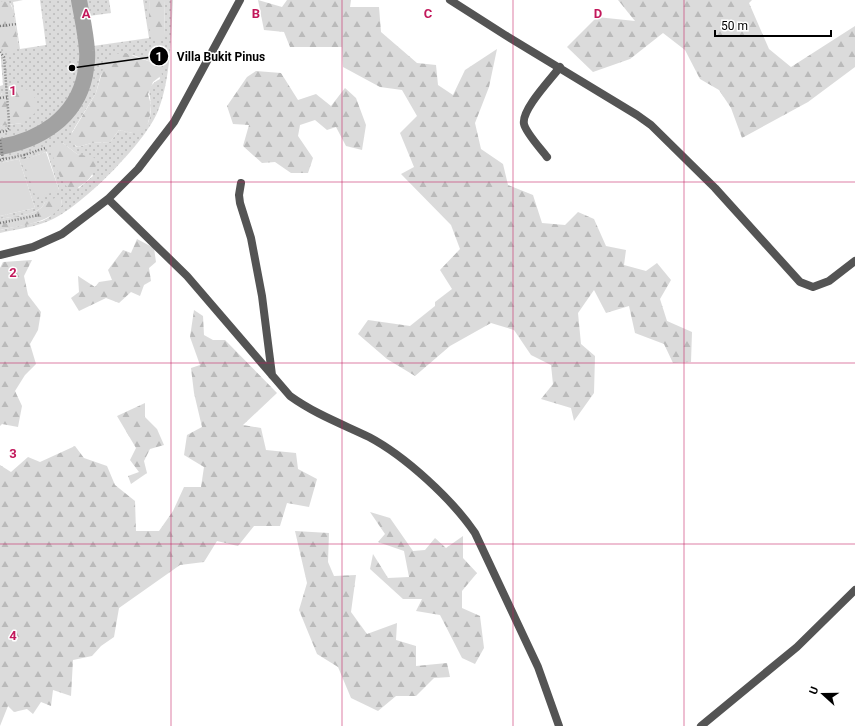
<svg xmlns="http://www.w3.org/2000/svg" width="855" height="726" viewBox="0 0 855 726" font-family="Roboto,sans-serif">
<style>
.grass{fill:url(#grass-dots);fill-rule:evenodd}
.forest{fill:url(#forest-firs)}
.garden{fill:#dbdbdb}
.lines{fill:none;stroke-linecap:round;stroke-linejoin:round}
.canal{stroke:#a2a2a2;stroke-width:16}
.path{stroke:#767676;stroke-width:2.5;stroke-dasharray:1 2;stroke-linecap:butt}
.street{stroke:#545454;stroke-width:8}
.grid{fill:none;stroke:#c2185b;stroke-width:1;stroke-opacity:0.55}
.grid-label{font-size:13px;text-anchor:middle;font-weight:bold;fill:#c2185b;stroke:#fff;stroke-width:3;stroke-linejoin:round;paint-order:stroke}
.leader{fill:none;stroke:#000;stroke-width:1.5}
.callout-dot{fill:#000;stroke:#fff;stroke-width:1.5}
.mark-label{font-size:12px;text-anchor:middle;font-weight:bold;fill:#fff}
.callout-label{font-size:12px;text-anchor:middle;font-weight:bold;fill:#000;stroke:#fff;stroke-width:3;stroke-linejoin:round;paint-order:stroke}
</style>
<defs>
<pattern id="grass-dots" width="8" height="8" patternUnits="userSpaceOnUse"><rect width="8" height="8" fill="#dbdbdb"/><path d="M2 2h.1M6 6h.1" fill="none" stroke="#bababa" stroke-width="1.8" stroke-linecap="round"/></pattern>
<pattern id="forest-firs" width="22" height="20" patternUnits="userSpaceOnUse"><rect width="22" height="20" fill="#dbdbdb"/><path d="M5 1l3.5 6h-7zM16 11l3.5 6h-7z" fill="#bababa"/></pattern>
</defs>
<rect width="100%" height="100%" fill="#fff"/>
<!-- grass -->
<path class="grass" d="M0 0H23L13 2 20 49 46 45 40 0H109L111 13 89 16 93 46 149 38 143 0H149L150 28 165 35 164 0H173C171 35 171 79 158 111 145 143 84 204 53 219 37 227 17 229 0 233V230L42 221 48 218 62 205 61 199 45 202C40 216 13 216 0 219V216L35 208 19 159 0 163V126L22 123 2 93 0 96V86L3 85 0 48 18 43 12 6 10 3 0 2ZM133 55 157 64 160 79C144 87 151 94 151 107 151 112 150 118 148 123L133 133 119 130 110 142 91 143 78 147 75 146 72 132 96 93 101 74ZM63 143 77 154 83 156 93 176 79 188 59 173 53 150ZM46 152H47L59 190 24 160Z"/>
<!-- forest -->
<path class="forest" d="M149 0H164L165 35 163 39 155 41C146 31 150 12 149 0Z
M258 0 282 7 287 0H351L350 7H379L381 32 417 63 436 65 438 85 453 95 465 70 497 49 489 87 475 123 481 149 503 164 508 185 533 195 542 223 565 225 578 212 594 219 606 246 626 250 624 265 646 271 657 263 671 280 660 299 667 321 692 332 691 362 673 363 664 344 635 333 629 306 606 313 594 290 578 313 581 344 595 356 594 393 574 421 571 408 541 399 553 384 551 365 531 355 514 330 491 323 450 346 415 376 387 359 358 334 368 320 410 326 435 306V302L452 289 440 270 460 249 451 225 401 174 414 167 400 133 417 116 402 90 380 87 343 67 342 47H290L284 32 264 30Z
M618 0H752L749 3 769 49 791 67 855 26V67L808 102 742 138 731 108 719 90 700 79 685 50 663 33 630 59 593 72 567 47 597 17 635 21Z
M3 1 10 3 13 10 18 43 14 51 9 52 0 48V2Z
M125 53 160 65 162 75 153 82 150 90 148 94 151 105 150 115 148 123 143 131 137 134 119 130 110 142 91 143 78 147 73 144 71 137 72 133 96 93 104 65 113 54Z
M256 71 281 73 298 100 316 94 331 106 345 88 356 98 366 125 362 150 346 146 336 127 327 130 315 120 300 125 298 136 313 158 308 173H291L275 162 262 163 243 146 249 125 233 124 227 106 247 77Z
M19 87C33 90 39 99 35 113L22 123 0 126V96L5 90Z
M63 143 77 154 93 157 97 160C95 175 86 185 72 190 62 187 51 159 53 149 54 147 56 146 57 144Z
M55 198 61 199 62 205C49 224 21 225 0 230V219C13 216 40 216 45 202Z
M137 239 154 248 156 262 149 268 151 281 144 285 140 296 131 292 119 303 106 298 79 311 71 298 79 292 78 276 95 287 99 282 112 280 108 270 123 250 131 253Z
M32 260 24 276 28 295 41 312 38 330 30 344 36 364 25 375 15 391 22 406 18 427 2 424 0 426V268L3 262Z
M194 310 203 316 204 335 213 340H225L277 393 243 425 261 428 266 450 296 453 298 469 317 479 309 507 287 503 280 526H254L238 546 217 541 204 562 180 565 119 608 114 637 101 646 92 656 73 660 71 696 53 690 51 706 41 702 33 714 27 709 14 712 8 706 0 726V465L11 472 28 457 40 462 75 446 84 458 107 466 115 485 135 501 136 531H159L173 511 184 487H201L204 467 184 455 187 435 202 427 194 393 191 368 200 365 190 337Z
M145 403V417L157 429 164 445 150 449 144 461 147 473 131 484 128 476 139 472 130 460 136 448 117 416Z
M370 512 390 518 413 551 425 550 435 538 446 548 463 536V558L477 573 462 591V608L480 616 484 648 475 664 462 658 440 615 416 611 422 599H403L370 569 373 554 388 578 409 577 404 551 378 542 385 534Z
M295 531 329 533 328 562 334 576 356 575 351 612 367 634 397 623 396 640 416 646V666L447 663 450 677 434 678 416 696H396L378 711 351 698 338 667 317 654 299 610 307 583Z"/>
<!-- garden -->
<path class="garden" d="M46 152 59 190 36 198 23 160Z
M19 159 35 208 0 216V163Z"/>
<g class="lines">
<!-- canal -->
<path class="canal" d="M0 147C40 140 76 118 85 75 86 68 88 59 87 51 86 34 82 17 79 0"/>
<!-- path -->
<path class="path" d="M0 26 17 24
M0 52 4 57 9 122V128L6 131 0 132
M0 98 7 97
M0 140 3 159
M24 155 45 148
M0 160 24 155 25 159
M0 223 39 215"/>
<!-- street -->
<path class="street" d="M450 0 505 35 637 115 651 125 715 188 800 282 813 287 829 281 855 261
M547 157C541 149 526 133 524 124 521 110 551 79 560 67
M241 183 239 195 240 203 251 238 262 296 272 375
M108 199 187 276 290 396C315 414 342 424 369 437 405 456 452 499 475 533L538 667 559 726
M0 255 33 247 62 234 108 199 138 169 174 122 240 0
M701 726 797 647 855 590"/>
</g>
<!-- grid -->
<path class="grid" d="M171 0V726M342 0V726M513 0V726M684 0V726M0 182H855M0 363H855M0 544H855"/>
<g class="grid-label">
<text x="86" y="18">A</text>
<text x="256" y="18">B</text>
<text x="428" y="18">C</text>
<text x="598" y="18">D</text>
<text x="13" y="95">1</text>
<text x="13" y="277">2</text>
<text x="13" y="458">3</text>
<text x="13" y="640">4</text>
</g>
<!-- callouts -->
<path class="leader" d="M72 68L159 56"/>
<g class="callout-dot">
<circle cx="72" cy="68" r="4"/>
<circle cx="159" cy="56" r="10"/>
</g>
<g class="mark-label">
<text x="159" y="61">1</text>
</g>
<g class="callout-label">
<text x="221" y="61">Villa Bukit Pinus</text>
</g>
<!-- north arrow -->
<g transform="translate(823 694) rotate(291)" stroke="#ffffff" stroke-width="3" paint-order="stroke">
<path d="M0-3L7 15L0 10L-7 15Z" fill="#000000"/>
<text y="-6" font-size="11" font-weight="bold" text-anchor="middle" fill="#000000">U</text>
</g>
<!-- scale -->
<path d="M715 30v6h116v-6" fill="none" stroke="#000000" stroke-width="2"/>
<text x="721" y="30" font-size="12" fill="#000000" stroke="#ffffff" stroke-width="3" paint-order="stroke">50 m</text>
</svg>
